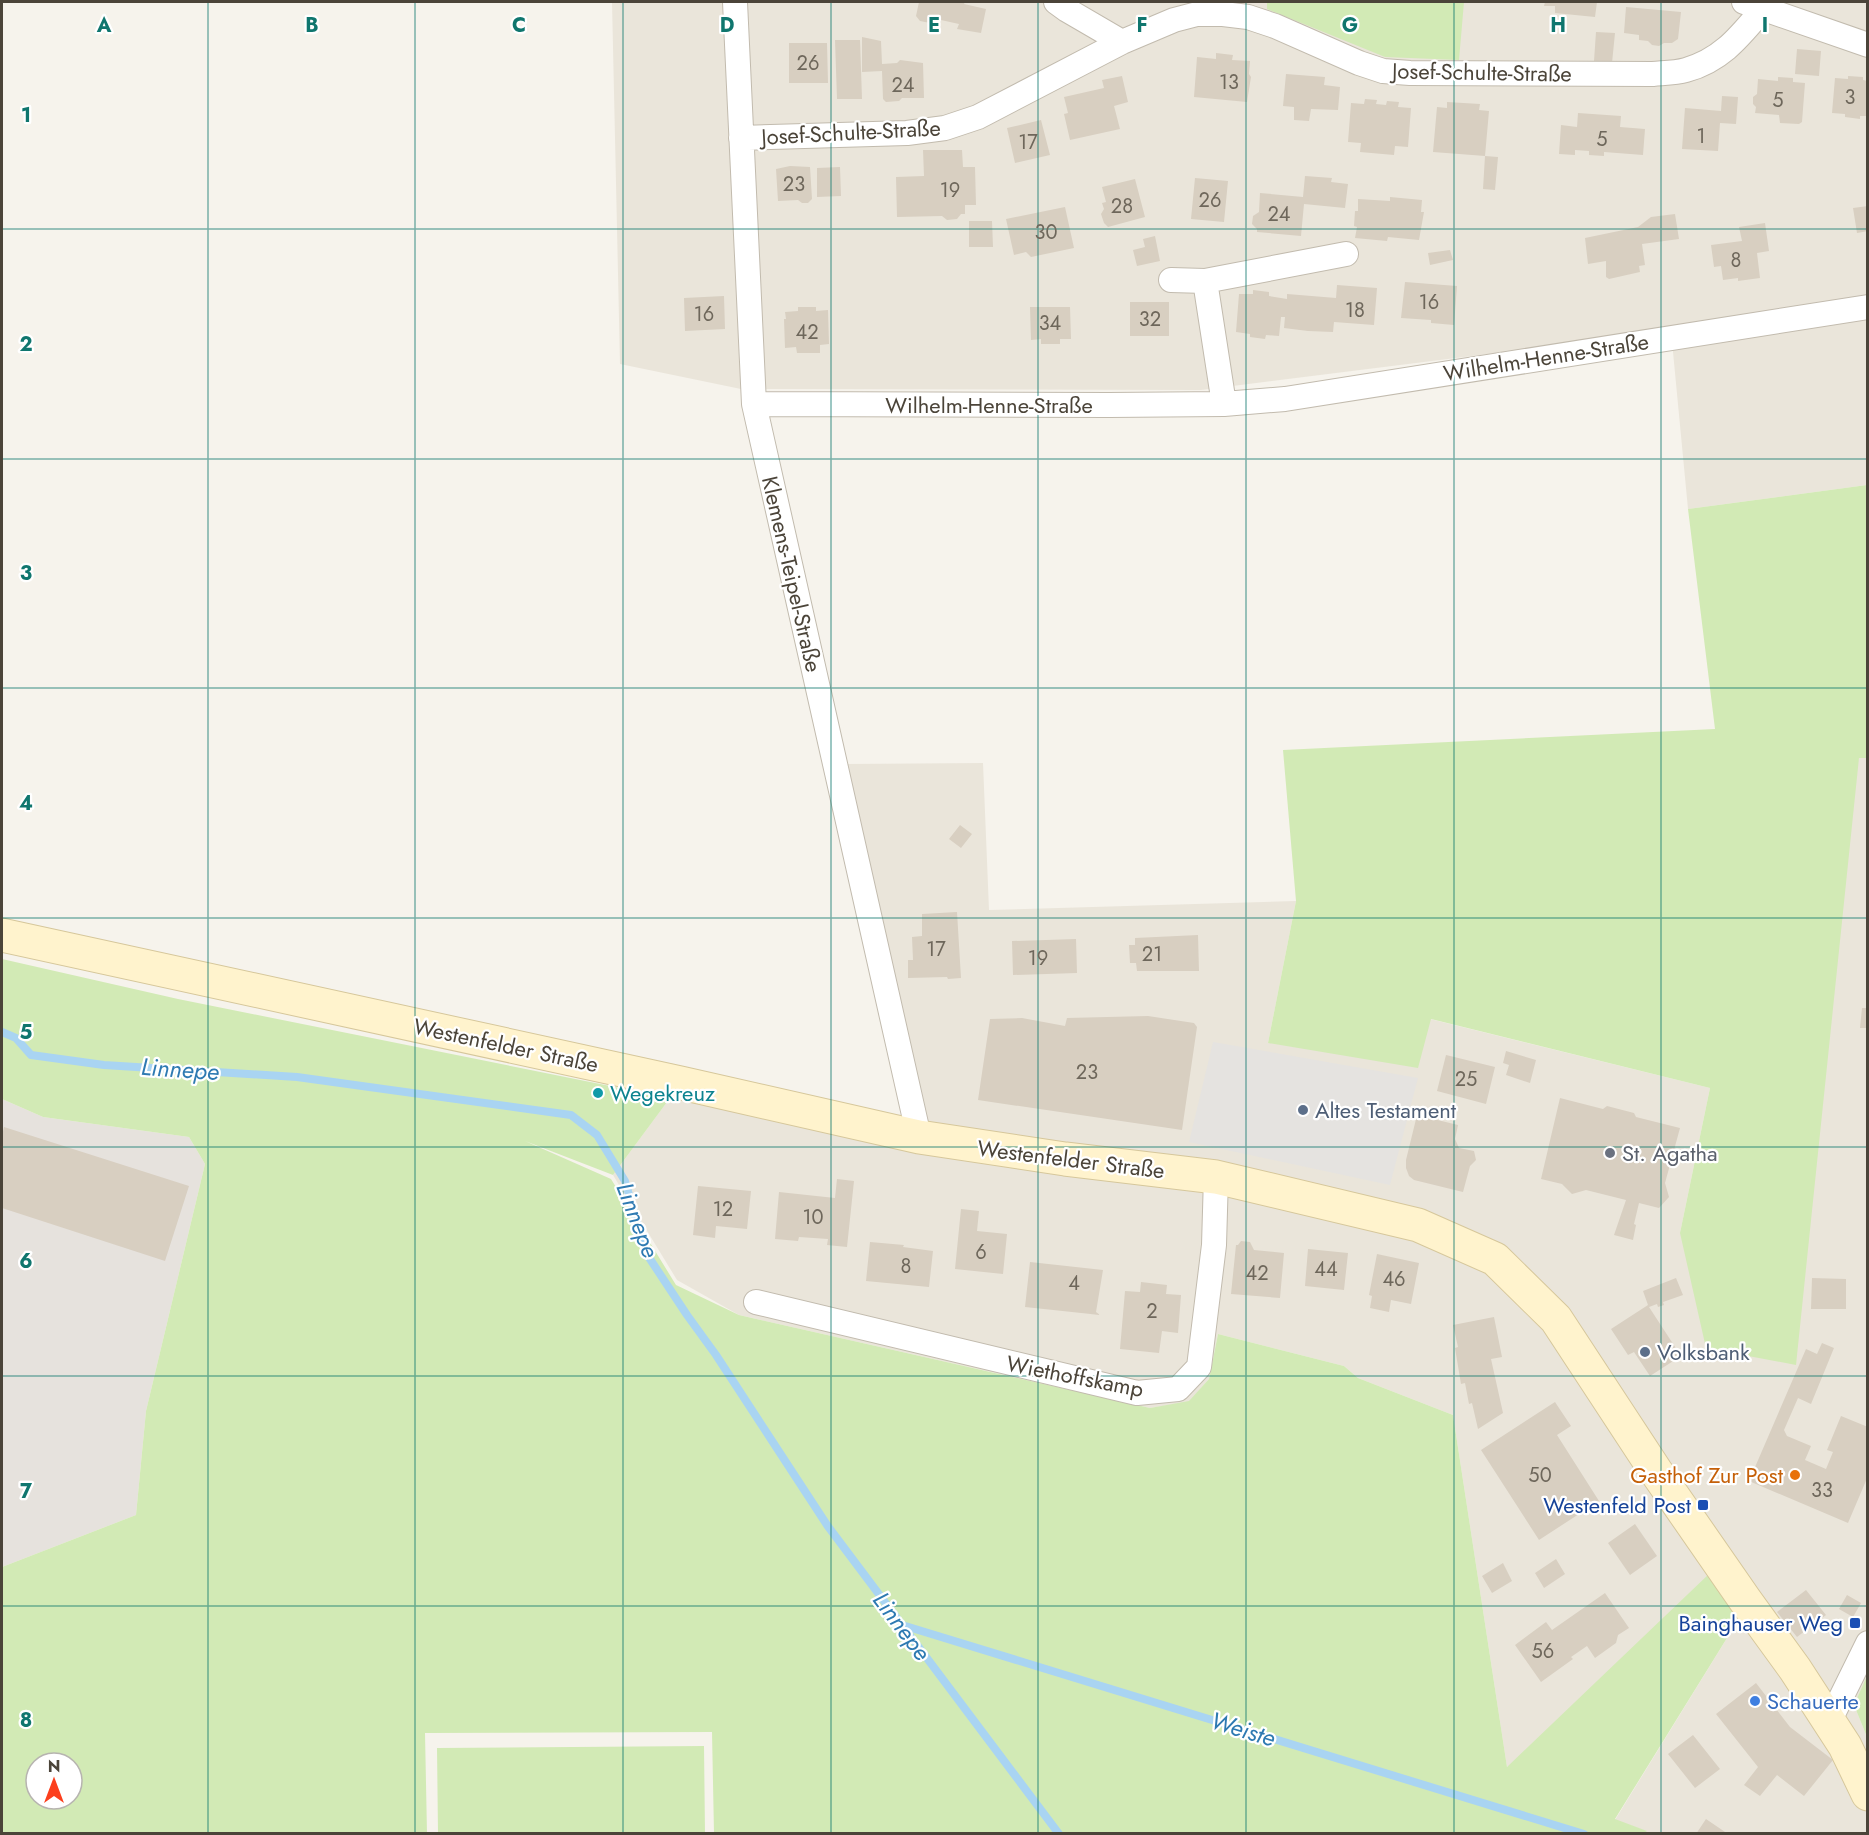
<svg xmlns="http://www.w3.org/2000/svg" width="1869" height="1835" viewBox="0 0 1869 1835" font-family="Jost,sans-serif">
<style>
.residential{fill:#eae5da}
.industrial{fill:#e6e2dd}
.green{fill:#d2eab5;fill-rule:evenodd}
.parking{fill:#e5e3e0}
.lines{fill:none;stroke-linecap:round;stroke-linejoin:round}
.stream{stroke:#a9d4f2;stroke-width:8}
.building{fill:#d8cfc1}
.minor-casing{stroke:#c2bbae;stroke-width:26}
.secondary-casing{stroke:#d6c79b;stroke-width:35}
.minor{stroke:#fff;stroke-width:24}
.secondary{stroke:#fff3cd;stroke-width:33}
.grid{fill:none;stroke:#0f766e;stroke-width:1.5;stroke-opacity:0.55}
.culture-dot{fill:#0f9aa8;stroke:#fff;stroke-width:2}
.service-dot{fill:#5c6f8a;stroke:#fff;stroke-width:2}
.worship-dot{fill:#6b7280;stroke:#fff;stroke-width:2}
.food-dot{fill:#e8710a;stroke:#fff;stroke-width:2}
.transit-dot{fill:#1a4fb4;stroke:#fff;stroke-width:2}
.shop-dot{fill:#3f7fe0;stroke:#fff;stroke-width:2}
.labels{text-anchor:middle;dominant-baseline:central;stroke-width:4.5;stroke-linejoin:round;paint-order:stroke}
.number-label{font-size:20px;fill:#6e675b}
.street-label{font-size:22px;fill:#4b4439;stroke:#fff}
.culture-label{font-size:22px;fill:#0d838f;stroke:#fff;text-anchor:start}
.service-label{font-size:22px;fill:#4e5e75;stroke:#fff;text-anchor:start}
.worship-label{font-size:22px;fill:#5b616d;stroke:#fff;text-anchor:start}
.food-label{font-size:22px;fill:#c56008;stroke:#fff;text-anchor:end}
.transit-label{font-size:22px;fill:#164399;stroke:#fff;text-anchor:end}
.shop-label{font-size:22px;fill:#366cbe;stroke:#fff;text-anchor:start}
.water-label{font-size:24px;font-style:italic;fill:#2e7ab2;stroke:#fff}
.grid-label{font-size:20px;text-anchor:middle;font-weight:bold;fill:#0f766e;stroke:#fff;stroke-width:4.5;stroke-linejoin:round;paint-order:stroke}
</style>
<rect width="100%" height="100%" fill="#f6f3ec"/>
<!-- residential -->
<path class="residential" d="M612 2H1867V485L1688 509 1671 331 1201 390 741 389 620 364Z
M1859 758H1867L1868 1676 1854 1705 1867 1737V1833H1644L1646 1831 1615 1820 1740 1617 1507 1767 1453 1415 1358 1378 1344 1366 1218 1334 1209 1379 1189 1402 1150 1408 739 1315 677 1280 613 1175 681 1083 930 1130 845 764 983 763 989 910 1296 901 1268 1043 1430 1019 1710 1088 1680 1233Z"/>
<!-- industrial -->
<path class="industrial" d="M2 1099 43 1117 189 1137 205 1164 146 1411 136 1515 2 1567Z"/>
<!-- green -->
<path class="green" d="M1267 2H1464L1459 60 1385 57 1267 9Z
M1867 485V758H1859L1796 1365 1706 1348 1680 1233 1710 1088 1431 1019 1418 1068 1268 1043 1296 901 1283 750 1715 729 1688 509Z
M2 959 178 999 670 1098 613 1175 525 1141 611 1179 676 1285 739 1315 1150 1408 1189 1401 1209 1379 1218 1334 1344 1366 1358 1378 1453 1415 1507 1767 1710 1573 1740 1617 1615 1819 1647 1831 1644 1833H714L712 1732 425 1733 427 1833H2V1567L136 1515 146 1411 205 1164 189 1137 43 1117 2 1099ZM36 1763H72V1799H36Z
M1867 1676V1737L1854 1705Z
M704 1746 705 1833H438L437 1748Z"/>
<!-- parking -->
<path class="parking" d="M1213 1042 1418 1078 1390 1185 1189 1142Z"/>
<g class="lines">
<!-- stream -->
<path class="stream" d="M2 1032 16 1038 31 1055 104 1065 297 1077 571 1115 597 1135 625 1181 646 1253 687 1315 716 1355 827 1525 1059 1834
M902 1625 1584 1834"/>
</g>
<!-- building -->
<path class="building" d="M919 2H965L964 4 986 9 981 33 957 29 959 24 941 20 935 24 920 21 916 16Z
M1545 2H1597L1595 17 1555 13V6H1544Z
M1626 7 1681 12 1678 39 1672 43H1664L1659 46 1652 45 1648 41 1639 40V35L1624 33Z
M1596 32 1615 33 1612 63 1594 61Z
M862 37 881 41 882 64 897 63 900 60 923 63 924 98H902L899 101 886 102 883 99 882 71 862 72Z
M835 40H860L862 99H837Z
M789 43H827L828 83H789Z
M1797 49 1821 51 1819 76 1795 74Z
M1216 53 1233 55 1232 60 1250 61 1249 74 1251 77 1247 102 1194 97 1197 57 1216 59Z
M1286 74 1325 77 1324 85 1340 87 1338 110 1311 109 1309 121 1294 120V107L1283 106Z
M1122 76 1128 102 1114 106 1120 129 1070 140 1064 114 1068 113 1064 97 1104 88 1102 80Z
M1848 76 1863 77V80L1868 81V116H1860V119L1845 117V114L1832 113 1835 78 1848 79Z
M1778 77 1793 78V82L1805 83 1802 122 1799 124 1780 123 1779 115 1755 113 1756 107 1753 104V97L1757 94 1758 79 1778 81Z
M1722 96 1738 97 1736 124 1720 123 1718 151 1682 149 1685 108 1721 111Z
M1365 99 1377 100 1376 104 1386 105 1387 101 1399 102 1398 107 1411 108 1408 147 1395 146 1394 155 1360 152 1361 143 1348 142 1351 103 1364 104Z
M1447 102 1480 104 1479 110 1489 111 1485 156 1433 152 1437 107 1447 108Z
M1578 113 1621 116 1620 127 1645 129 1643 155 1604 152V156L1589 155V151L1575 150V155L1559 154 1561 125 1577 127Z
M1041 120 1050 155 1015 163 1007 128Z
M923 150H962L963 167H975L976 205H965V214H961L957 219 947 220 942 216 897 217 896 177 924 176Z
M1485 156 1498 157 1495 190 1483 189Z
M790 166 810 167 812 199 808 203H802L798 200 778 201 776 169Z
M840 167 841 196 817 197V168Z
M1305 176 1332 178 1331 182 1348 184 1345 208 1304 204 1301 236 1257 232V229L1252 224 1253 216 1259 212 1260 193 1303 197Z
M1195 178 1228 181 1224 222 1191 219Z
M1135 179 1145 217 1108 227 1104 223 1101 214 1104 209 1102 203 1106 202 1102 187Z
M1390 197 1422 200 1421 212H1424L1419 240 1388 237 1387 241 1355 238 1357 227 1354 226 1355 211H1358V199L1390 201Z
M1868 206V231L1857 233 1853 208Z
M1065 207 1074 248 1031 257 1026 252 1014 255 1006 219Z
M1675 214 1679 239 1642 244 1645 265 1639 266 1640 272 1609 279 1606 277V261L1588 264 1585 238 1638 227 1651 217Z
M969 221H992L993 247H969Z
M1765 223 1769 251 1757 253 1760 278 1738 281V278L1723 280 1721 266 1714 267 1711 245 1742 241 1739 227Z
M1155 236 1160 261 1137 266 1133 250 1145 247 1143 239Z
M1450 250 1453 260 1430 265 1428 253Z
M1405 282 1457 286 1454 325 1431 323V320L1401 318Z
M1337 285 1377 288 1374 325 1334 322 1333 332 1308 331 1284 328 1285 317H1281L1279 336 1266 335 1265 339 1250 337V334L1236 332 1239 294H1253V290L1269 292V296L1287 299V294L1336 298Z
M724 296 725 329 685 331 684 298Z
M1130 302H1169V336H1130Z
M798 307H816V311L828 310 829 344 820 345V353H797L796 347 785 348 784 319H786L785 312 798 311Z
M1030 307H1070L1071 339H1060V344H1041V339L1031 340Z
M960 825 972 834 961 848 949 839Z
M957 912 961 978 948 979 947 977 908 978V960H913L912 937 922 936V914Z
M1198 935 1199 971H1137L1136 963H1130L1129 945H1135V938Z
M1076 939 1077 973 1013 975 1012 941Z
M1862 1008H1868V1028H1860Z
M1148 1016 1194 1023 1197 1027 1182 1130 978 1100 990 1019 1022 1018 1065 1026 1067 1018Z
M1506 1051 1536 1060 1530 1083 1506 1075 1509 1065 1503 1063Z
M1446 1055 1495 1067 1486 1104 1437 1091Z
M1560 1098 1603 1109 1607 1106 1634 1113 1636 1117 1680 1128 1665 1183 1669 1197 1659 1208 1639 1203 1634 1224 1636 1225 1633 1240 1614 1235 1626 1200 1586 1190 1572 1194 1562 1184 1541 1179Z
M1417 1115 1458 1125 1455 1139 1459 1148 1474 1151 1476 1160 1470 1166 1463 1192 1414 1180 1409 1176 1406 1168V1160Z
M4 1127 189 1186 165 1261 2 1208V1136Z
M837 1179 854 1181 847 1247 827 1245 828 1239 799 1237 798 1241 775 1239 779 1192 835 1198Z
M698 1186 751 1191 747 1229 716 1226 715 1238 693 1235Z
M961 1209 979 1211 977 1231 1007 1234 1003 1274 955 1269Z
M1241 1241 1250 1242 1254 1250 1284 1253 1280 1298 1231 1294 1236 1245H1238Z
M870 1242 904 1245 903 1247 933 1251 929 1287 866 1281Z
M1308 1249 1348 1253 1344 1290 1305 1286Z
M1377 1254 1419 1263 1411 1304 1391 1300 1389 1312 1370 1308 1372 1296 1369 1295Z
M1030 1262 1103 1270 1096 1312 1100 1315 1025 1307Z
M1676 1278 1683 1295 1663 1302 1664 1305 1658 1307 1657 1304 1649 1307 1681 1356 1650 1376 1634 1352 1628 1355 1611 1329 1648 1305 1643 1291Z
M1812 1278 1846 1279V1309H1811Z
M1141 1282 1167 1285 1166 1294 1181 1295 1178 1333 1162 1331 1159 1353 1120 1349 1125 1291 1140 1292Z
M1494 1317 1502 1357 1491 1359 1503 1413 1478 1429 1472 1403 1469 1404 1465 1383 1461 1384 1455 1348 1458 1347 1453 1325Z
M1822 1343 1834 1348 1811 1404 1798 1398 1784 1430 1787 1436 1811 1446 1805 1460 1826 1469 1833 1452 1827 1450 1841 1416 1868 1427V1476L1848 1523 1749 1481 1806 1349 1817 1354Z
M1555 1402 1571 1426 1557 1435 1599 1501 1539 1540 1481 1450Z
M1635 1524 1657 1556 1630 1575 1608 1543Z
M1556 1559 1565 1574 1544 1588 1535 1573Z
M1503 1563 1512 1581 1492 1593 1482 1576Z
M1806 1590 1826 1615 1797 1637 1777 1612Z
M1605 1593 1629 1628 1618 1635 1616 1643 1595 1658 1587 1646 1571 1657 1573 1659 1541 1682 1515 1645 1546 1622 1552 1630Z
M1847 1595 1861 1603 1853 1617 1839 1609Z
M1756 1683 1790 1727 1833 1760 1804 1796 1777 1775 1760 1796 1744 1785 1758 1767 1716 1714Z
M1693 1735 1720 1769 1695 1788 1668 1754Z
M1706 1819 1728 1834H1696Z"/>
<g class="lines">
<defs>
<path id="minor" d="M735 2 754 404 919 1137
M1056 2 1067 10 1122 42
M1744 2 1868 45
M741 138 907 133 945 128 978 117 1122 42 1174 20 1197 14H1223L1248 17 1275 26 1359 63 1383 71 1410 73 1653 74C1663 73 1675 73 1686 70 1722 60 1740 36 1763 9
M1171 280 1205 281 1224 404
M1205 281 1346 254
M754 404 1109 405 1224 404 1285 399 1868 307
M756 1302 1137 1393 1178 1389 1199 1367 1214 1245 1216 1177
M1829 1722 1868 1643"/>
<path id="secondary" d="M2 935 681 1083 919 1137 1065 1159 1216 1177 1418 1225 1495 1259 1556 1319 1657 1473 1745 1600 1795 1669 1845 1746 1868 1794"/>
</defs>
<!-- minor casing -->
<use href="#minor" class="minor-casing"/>
<!-- secondary casing -->
<use href="#secondary" class="secondary-casing"/>
<!-- minor -->
<use href="#minor" class="minor"/>
<!-- secondary -->
<use href="#secondary" class="secondary"/>
</g>
<!-- grid -->
<path class="grid" d="M208 2V1834M415 2V1834M623 2V1834M831 2V1834M1038 2V1834M1246 2V1834M1454 2V1834M1661 2V1834M2 229H1868M2 459H1868M2 688H1868M2 918H1868M2 1147H1868M2 1376H1868M2 1606H1868"/>
<!-- markers -->
<circle class="culture-dot" cx="598" cy="1093" r="6"/>
<g class="service-dot">
<circle cx="1303" cy="1110" r="6"/>
<circle cx="1645" cy="1352" r="6"/>
</g>
<circle class="worship-dot" cx="1610" cy="1153" r="6"/>
<circle class="food-dot" cx="1795" cy="1475" r="6"/>
<g class="transit-dot">
<rect x="1697" y="1499" width="12" height="12" rx="3"/>
<rect x="1849" y="1617" width="12" height="12" rx="3"/>
</g>
<circle class="shop-dot" cx="1755" cy="1701" r="6"/>
<g class="labels">
<!-- number labels -->
<g class="number-label">
<text x="808" y="63">26</text>
<text x="1229" y="82">13</text>
<text x="903" y="85">24</text>
<text x="1850" y="97">3</text>
<text x="1778" y="100">5</text>
<text x="1701" y="136">1</text>
<text x="1602" y="139">5</text>
<text x="1028" y="142">17</text>
<text x="794" y="184">23</text>
<text x="950" y="190">19</text>
<text x="1210" y="200">26</text>
<text x="1122" y="206">28</text>
<text x="1279" y="214">24</text>
<text x="1046" y="232">30</text>
<text x="1736" y="260">8</text>
<text x="1429" y="302">16</text>
<text x="1355" y="310">18</text>
<text x="704" y="314">16</text>
<text x="1150" y="319">32</text>
<text x="1050" y="323">34</text>
<text x="807" y="332">42</text>
<text x="936" y="949">17</text>
<text x="1152" y="954">21</text>
<text x="1038" y="958">19</text>
<text x="1087" y="1072">23</text>
<text x="1466" y="1079">25</text>
<text x="723" y="1209">12</text>
<text x="813" y="1217">10</text>
<text x="981" y="1252">6</text>
<text x="906" y="1266">8</text>
<text x="1326" y="1269">44</text>
<text x="1257" y="1273">42</text>
<text x="1394" y="1279">46</text>
<text x="1074" y="1283">4</text>
<text x="1152" y="1311">2</text>
<text x="1540" y="1475">50</text>
<text x="1822" y="1490">33</text>
<text x="1543" y="1651">56</text>
</g>
<!-- street labels -->
<g class="street-label">
<text transform="translate(1482 72) rotate(1)">Josef-Schulte-Straße</text>
<text transform="translate(851 132) rotate(-3)">Josef-Schulte-Straße</text>
<text transform="translate(1546 357) rotate(-9)">Wilhelm-Henne-Straße</text>
<text x="989" y="405">Wilhelm-Henne-Straße</text>
<text transform="translate(792 574) rotate(77)">Klemens-Teipel-Straße</text>
<text transform="translate(506 1045) rotate(12)">Westenfelder Straße</text>
<text transform="translate(1071 1159) rotate(7)">Westenfelder Straße</text>
<text transform="translate(1075 1376) rotate(11)">Wiethoffskamp</text>
</g>
<!-- culture labels -->
<g class="culture-label">
<text x="610" y="1093">Wegekreuz</text>
</g>
<!-- service labels -->
<g class="service-label">
<text x="1315" y="1110">Altes Testament</text>
<text x="1657" y="1352">Volksbank</text>
</g>
<!-- worship labels -->
<g class="worship-label">
<text x="1622" y="1153">St. Agatha</text>
</g>
<!-- food labels -->
<g class="food-label">
<text x="1783" y="1475">Gasthof Zur Post</text>
</g>
<!-- transit labels -->
<g class="transit-label">
<text x="1691" y="1505">Westenfeld Post</text>
<text x="1843" y="1623">Bainghauser Weg</text>
</g>
<!-- shop labels -->
<g class="shop-label">
<text x="1767" y="1701">Schauerte</text>
</g>
<!-- water labels -->
<g class="water-label">
<text transform="translate(180 1069) rotate(4)">Linnepe</text>
<text transform="translate(638 1220) rotate(69)">Linnepe</text>
<text transform="translate(902 1626) rotate(53)">Linnepe</text>
<text transform="translate(1243 1729) rotate(17)">Weiste</text>
</g>
</g>
<g class="grid-label">
<text x="104" y="32">A</text>
<text x="312" y="32">B</text>
<text x="519" y="32">C</text>
<text x="727" y="32">D</text>
<text x="934" y="32">E</text>
<text x="1142" y="32">F</text>
<text x="1350" y="32">G</text>
<text x="1558" y="32">H</text>
<text x="1765" y="32">I</text>
<text x="26" y="122">1</text>
<text x="26" y="351">2</text>
<text x="26" y="580">3</text>
<text x="26" y="810">4</text>
<text x="26" y="1039">5</text>
<text x="26" y="1268">6</text>
<text x="26" y="1498">7</text>
<text x="26" y="1727">8</text>
</g>
<!-- border -->
<rect width="1869" height="1835" fill="none" stroke="#4b4439" stroke-width="6"/>
<!-- north arrow -->
<g transform="translate(54 1781)"><circle r="28" fill="#ffffff" stroke="#b7b4b0" stroke-width="1.5"/>
<path d="M0-4.5L10 22L0 15L-10 22Z" fill="#fc3f1d"/>
<text y="-9" font-size="16" font-weight="bold" text-anchor="middle" fill="#4b4439">N</text>
</g>
</svg>
